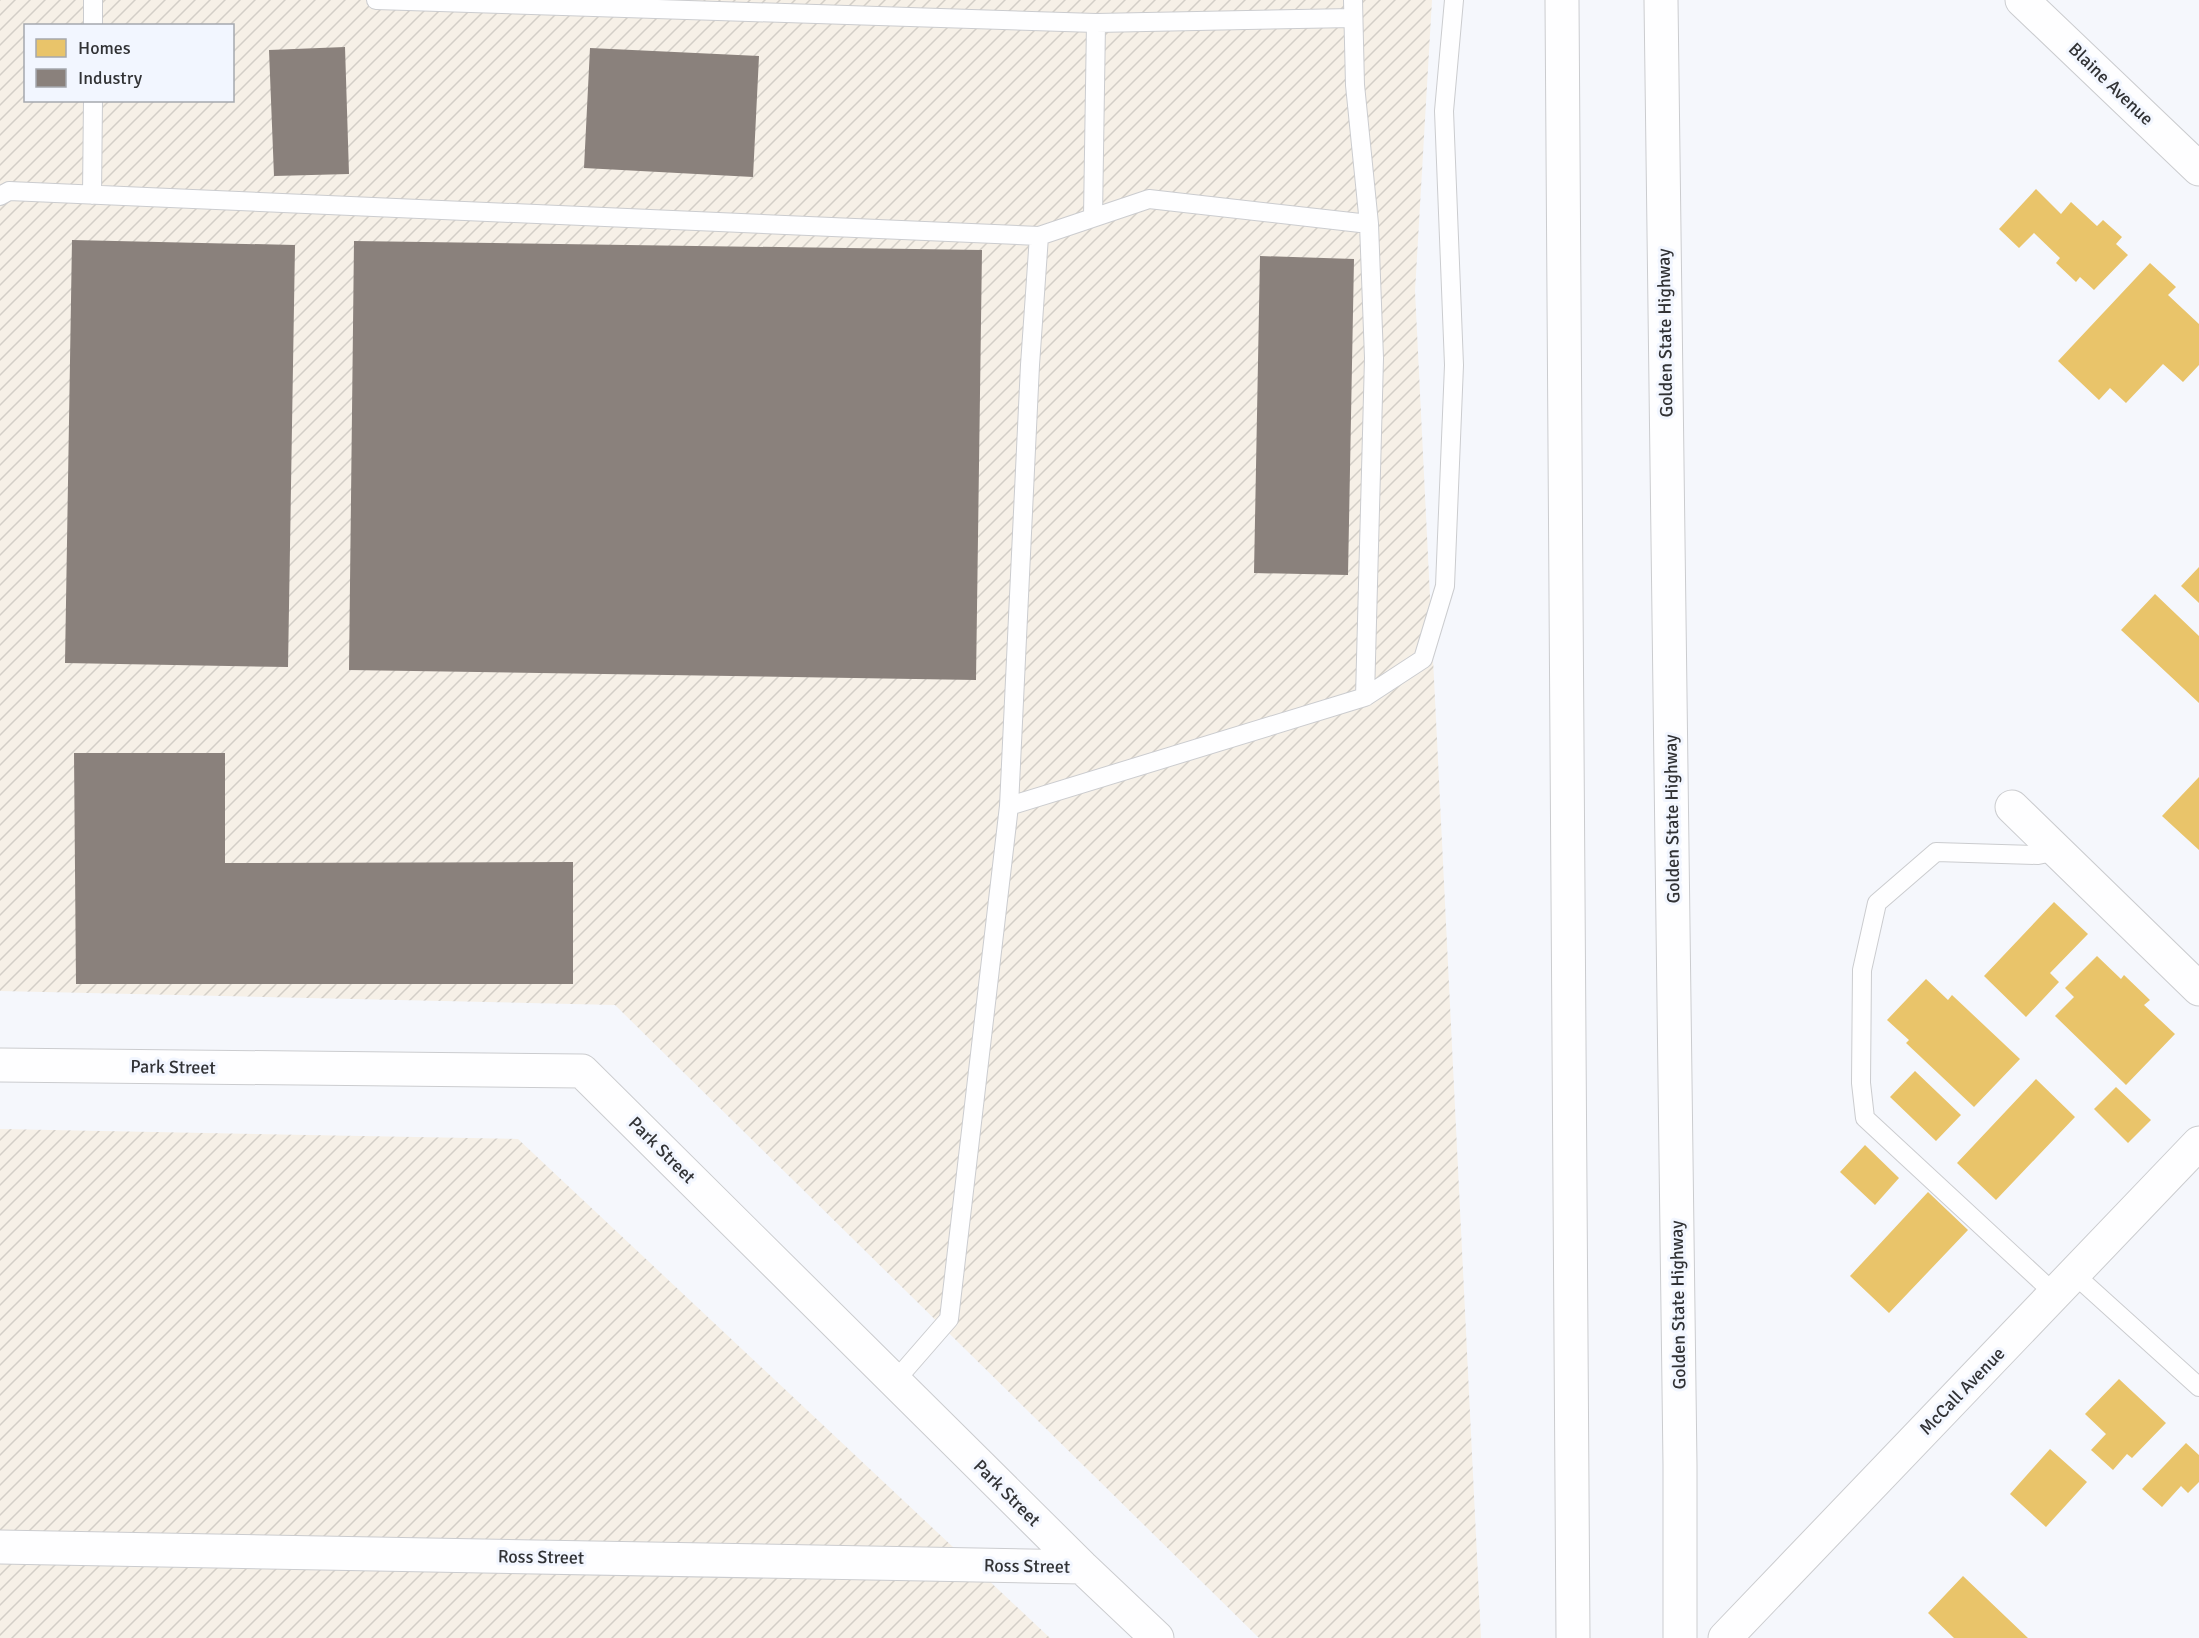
<svg xmlns="http://www.w3.org/2000/svg" width="2199" height="1638" viewBox="0 0 2199 1638" font-family="Signika,sans-serif">
<style>
.industrial{fill:url(#industrial-furrows);fill-rule:evenodd}
.homes{fill:#e9c46a}
.industry{fill:#8a817c}
.lines{fill:none;stroke-linecap:round;stroke-linejoin:round}
.service-casing{stroke:#cbcccf;stroke-width:20}
.minor-casing{stroke:#cbcccf;stroke-width:35}
.motorway-casing{stroke:#cbcccf;stroke-width:35}
.service{stroke:#fefeff;stroke-width:18}
.minor{stroke:#fefeff;stroke-width:33}
.motorway{stroke:#fefeff;stroke-width:33}
.labels{text-anchor:middle;dominant-baseline:central;stroke-width:6;stroke-linejoin:round;paint-order:stroke}
.street-label{font-size:18px;fill:#313235;stroke:#f2f6ff}
</style>
<defs>
<pattern id="industrial-furrows" width="10" height="10" patternUnits="userSpaceOnUse" patternTransform="scale(1.5)"><rect width="10" height="10" fill="#f6f0e7"/><path d="M-1 1l2-2M0 10L10 0M9 11l2-2" fill="none" stroke="#d3cec7"/></pattern>
</defs>
<rect width="100%" height="100%" fill="#f5f7fc"/>
<!-- industrial -->
<path class="industrial" d="M0 0H1432L1415 291 1481 1638H1259L615 1005 0 991ZM26 26H232V100H26Z
M0 1129 518 1139 1050 1638H0Z"/>
<!-- homes -->
<path class="homes" d="M2036 189 2061 214 2071 202 2097 226 2103 220 2122 237 2116 244 2128 255 2094 290 2080 277 2076 282 2056 263 2060 258 2034 233 2019 248 1999 229Z
M2150 263 2176 287 2168 295 2199 324V365L2183 382 2163 364 2126 403 2110 388 2099 400 2058 361Z
M2199 567V603L2181 586Z
M2155 594 2199 636V703L2121 630Z
M2199 777V850L2162 816Z
M2054 902 2088 934 2050 973 2059 982 2026 1017 1984 976Z
M2097 956 2121 979 2124 975 2150 1000 2144 1005 2175 1034 2126 1085 2055 1016 2074 997 2065 988Z
M1926 979 1948 1000 1952 995 2020 1059 1974 1107 1906 1043 1909 1040 1887 1020Z
M1915 1071 1961 1115 1936 1141 1890 1097Z
M2036 1079 2075 1117 1996 1200 1957 1163Z
M2116 1087 2151 1120 2128 1143 2094 1109Z
M1865 1145 1899 1178 1875 1205 1840 1172Z
M1928 1192 1968 1230 1889 1313 1850 1276Z
M2119 1379 2166 1423 2132 1458 2127 1454 2113 1470 2091 1450 2106 1434 2085 1414Z
M2186 1443 2199 1455V1482L2188 1493 2181 1486 2162 1507 2142 1489Z
M2050 1449 2087 1482 2046 1527 2010 1494Z
M1963 1576 2028 1638H1954L1928 1613Z"/>
<!-- industry -->
<path class="industry" d="M345 47 349 174 274 176 269 50Z
M590 48 759 56 753 177 584 168Z
M72 240 295 245 288 667 65 663Z
M354 241 982 250 976 680 349 670Z
M1260 256 1354 259 1348 575 1254 573Z
M74 753H225V863L573 862V984H76Z"/>
<g class="lines">
<defs>
<path id="service" d="M376 0 1096 23 1093 217
M1353 0 1355 85 1369 224
M1096 23 1353 18
M93 26V0
M92 195 93 100
M0 196 9 191 1039 236
M1365 697 1423 659 1445 586 1454 365 1444 111 1454 0
M2074 1274 2199 1387
M2055 1294 1865 1118 1861 1083 1862 970 1877 903 1936 852 2038 855 2058 851
M895 1381 949 1319 1009 806 1030 365 1039 236 1149 199 1369 224 1374 358 1365 697 1009 806"/>
<path id="minor" d="M2022 0 2199 169
M2012 807 2199 989
M0 1065 582 1071 1082 1567 1157 1638
M0 1547 1082 1567
M1725 1638 2199 1143"/>
<path id="motorway" d="M1562 0 1573 1638
M1661 0 1680 1465V1638"/>
</defs>
<!-- service casing -->
<use href="#service" class="service-casing"/>
<!-- minor casing -->
<use href="#minor" class="minor-casing"/>
<!-- motorway casing -->
<use href="#motorway" class="motorway-casing"/>
<!-- service -->
<use href="#service" class="service"/>
<!-- minor -->
<use href="#minor" class="minor"/>
<!-- motorway -->
<use href="#motorway" class="motorway"/>
</g>
<g class="labels">
<!-- street labels -->
<g class="street-label">
<text transform="translate(2111 84) rotate(44)">Blaine Avenue</text>
<text transform="translate(1665 333) rotate(-91)">Golden State Highway</text>
<text transform="translate(1672 819) rotate(-91)">Golden State Highway</text>
<text transform="translate(173 1067) rotate(1)">Park Street</text>
<text transform="translate(662 1150) rotate(45)">Park Street</text>
<text transform="translate(1678 1305) rotate(-91)">Golden State Highway</text>
<text transform="translate(1962 1391) rotate(-46)">McCall Avenue</text>
<text transform="translate(1007 1493) rotate(45)">Park Street</text>
<text transform="translate(541 1557) rotate(1)">Ross Street</text>
<text transform="translate(1027 1566) rotate(1)">Ross Street</text>
</g>
</g>
<!-- legend -->
<rect x="24" y="24" width="210" height="78" fill="#f2f6ff" stroke="#a5a8ae" stroke-width="1.5"/>
<rect x="36" y="39" width="30" height="18" fill="#e9c46a" stroke="#a5a8ae" stroke-width="1.5"/>
<text x="78" y="54" font-size="18" fill="#313235">Homes</text>
<rect x="36" y="69" width="30" height="18" fill="#8a817c" stroke="#a5a8ae" stroke-width="1.5"/>
<text x="78" y="84" font-size="18" fill="#313235">Industry</text>
</svg>
